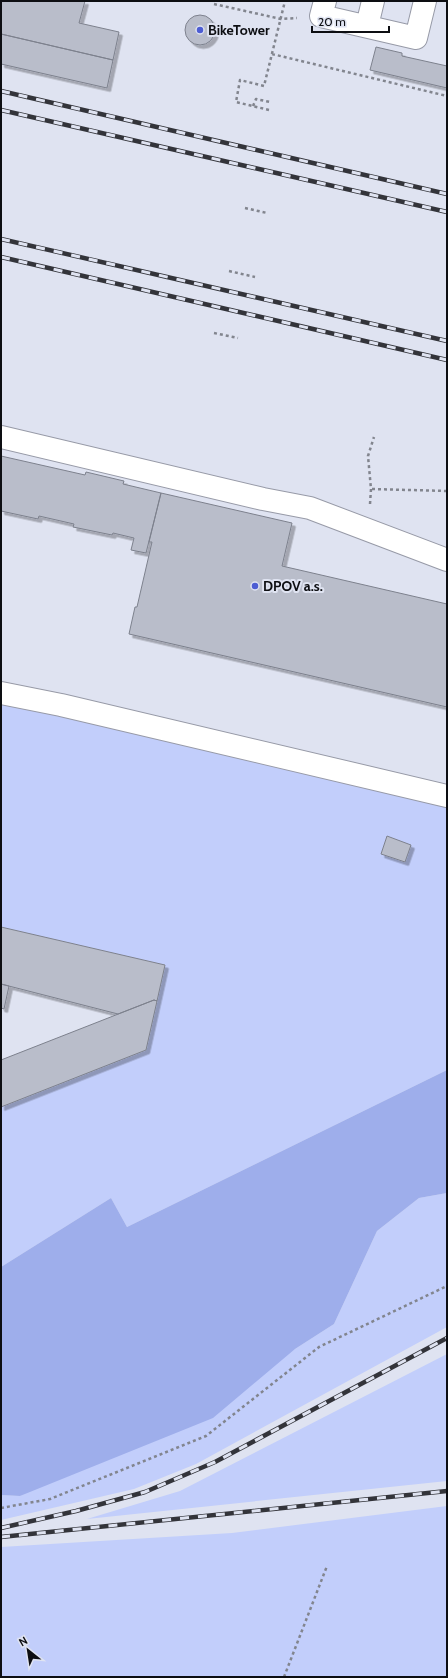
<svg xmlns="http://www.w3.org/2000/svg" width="448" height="1678" viewBox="0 0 448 1678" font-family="Cabin,sans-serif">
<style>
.green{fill:#c2cefb}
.forest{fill:#9eaeeb}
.building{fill:#b9bdca;stroke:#7d818d;filter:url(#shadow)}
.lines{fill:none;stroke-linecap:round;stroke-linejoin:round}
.minor-casing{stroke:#979aa7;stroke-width:24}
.path{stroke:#82858e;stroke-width:2.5;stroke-dasharray:3 3;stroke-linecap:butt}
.minor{stroke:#fff;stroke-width:22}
.rail-casing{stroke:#33343a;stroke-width:4.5}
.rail{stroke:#dfe3f1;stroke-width:3;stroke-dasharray:9;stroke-linecap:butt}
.poi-dot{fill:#4d5dd3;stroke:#dfe3f1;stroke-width:1.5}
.labels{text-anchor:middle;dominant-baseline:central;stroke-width:4;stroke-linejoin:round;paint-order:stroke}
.poi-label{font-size:14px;font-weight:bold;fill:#0d0e12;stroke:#dfe3f1;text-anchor:start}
</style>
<defs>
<filter id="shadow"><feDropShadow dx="3.5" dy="3.5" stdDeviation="0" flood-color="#0004"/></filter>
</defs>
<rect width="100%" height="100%" fill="#dfe3f1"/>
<!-- green -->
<path class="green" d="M1 682 447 785V1070L127 1227 111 1198 1 1267V1107L146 1050 165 965 1 927Z
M447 1193V1327L196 1464 134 1489 1 1520V1495L20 1496 295 1349 334 1324 377 1231 419 1198Z
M447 1354V1481L87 1519 180 1491Z
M447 1506V1677H1V1547L232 1533Z"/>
<!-- forest -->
<path class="forest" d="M447 1070V1193L419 1198 377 1231 334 1324 295 1349 213 1418 20 1496 1 1495V1267L111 1198 127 1227Z"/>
<!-- building -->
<path class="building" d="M1 1H85L79 23 119 32 113 60 1 34Z
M185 30a15 15 0 1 1 30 0a15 15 0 1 1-30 0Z
M1 34 113 60 107 88 1 64Z
M376 47 402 53V56L447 66V88L370 70Z
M1 456 85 475 86 472 124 481 123 484 161 493 146 553 131 550 134 538 113 533 112 535 73 527 74 524 39 516 38 519 1 511Z
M161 493 292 523 282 566 447 604V707L129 634 135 607H137L152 542H149Z
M387 836 411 845 405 862 381 854Z
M1 927 165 965 157 1001 154 1000 118 1014 1 984Z
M1 984 9 986 4 1009 1 1008Z
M154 1000 157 1001 146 1050 1 1107V1060Z"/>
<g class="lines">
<defs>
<path id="minor" d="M325 1 321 16 416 38 425 1
M367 26 373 1
M1 437 263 499 310 508 447 560
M1 693 61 705 447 796"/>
</defs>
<!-- minor casing -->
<use href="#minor" class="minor-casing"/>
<!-- path -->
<path class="path" d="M214 4 281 19 297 18
M272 54 447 96
M253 106 256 99 270 102
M269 110 236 102 240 80 264 86 285 1
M245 208 267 213
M229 271 255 277
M214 333 238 338
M372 489 447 491
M370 504 371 489 368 456 374 437
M1 1508 50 1499 206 1436 319 1347 447 1286
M284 1677 327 1566"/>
<!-- minor -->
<use href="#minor" class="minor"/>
<defs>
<path id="rail" d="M1 91 447 194
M1 110 447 212
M1 239 447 341
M1 257 447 360
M1 1528 76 1511 145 1492 215 1462 447 1338
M1 1537 447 1491"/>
</defs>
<!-- rail casing -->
<use href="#rail" class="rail-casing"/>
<!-- rail -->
<use href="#rail" class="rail"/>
</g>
<!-- markers -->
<g class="poi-dot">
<circle cx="200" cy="30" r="4"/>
<circle cx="255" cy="586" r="4"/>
</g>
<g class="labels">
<!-- poi labels -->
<g class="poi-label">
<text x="208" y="30">BikeTower</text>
<text x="263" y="586">DPOV a.s.</text>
</g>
</g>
<!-- border -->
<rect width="448" height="1678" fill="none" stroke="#0d0e12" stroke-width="4"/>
<!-- north arrow -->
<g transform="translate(28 1650) rotate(330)" stroke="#dfe3f1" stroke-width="3" paint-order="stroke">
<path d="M0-3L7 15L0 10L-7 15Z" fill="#0d0e12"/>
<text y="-6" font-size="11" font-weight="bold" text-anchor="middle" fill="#0d0e12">N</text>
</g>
<!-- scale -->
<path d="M312 26v6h77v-6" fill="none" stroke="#0d0e12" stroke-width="2"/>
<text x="318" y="26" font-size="12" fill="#0d0e12" stroke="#dfe3f1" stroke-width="3" paint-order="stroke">20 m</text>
</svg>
